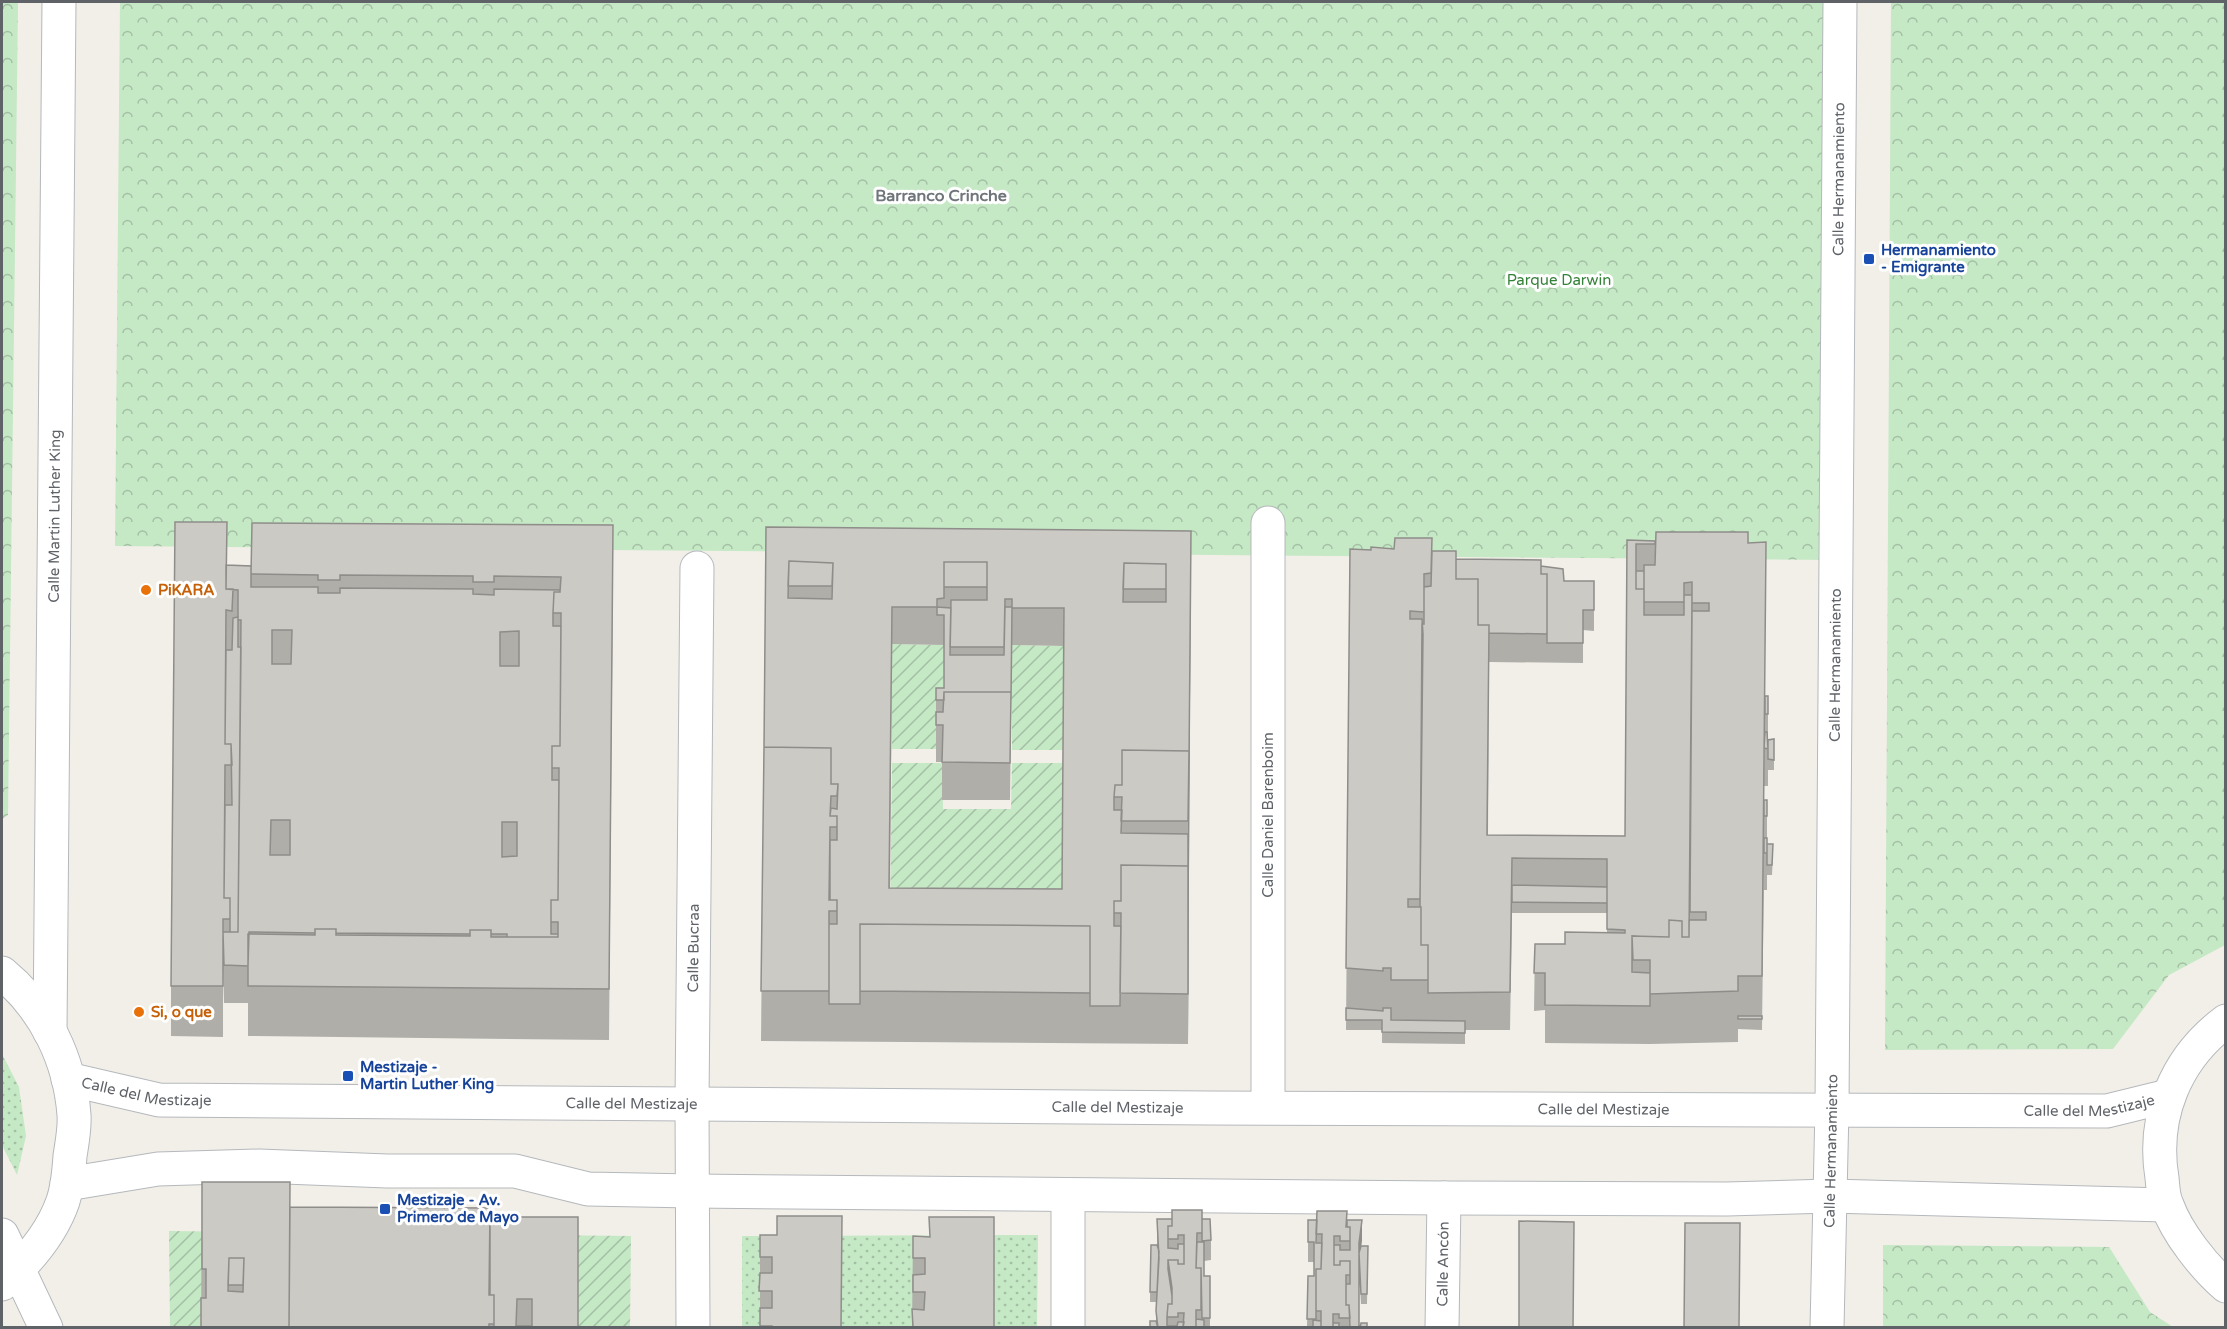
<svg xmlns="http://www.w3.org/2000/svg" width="2227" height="1329" viewBox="0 0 2227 1329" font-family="'Varela Round',sans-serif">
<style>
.grass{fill:url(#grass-dots)}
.park{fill:url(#park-crowns)}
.garden{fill:url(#garden-furrows)}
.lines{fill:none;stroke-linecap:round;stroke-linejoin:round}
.minor-casing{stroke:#b5b8bc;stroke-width:35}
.tertiary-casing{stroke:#b5b8bc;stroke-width:35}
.minor{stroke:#fff;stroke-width:33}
.tertiary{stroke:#fff;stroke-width:33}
.wall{fill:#afaea9;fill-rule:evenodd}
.shaded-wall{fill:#8f8d8a}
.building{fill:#cccac5;stroke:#8f8d8a;stroke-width:1.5;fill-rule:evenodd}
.transit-dot{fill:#1a4fb4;stroke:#fff;stroke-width:2}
.food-dot{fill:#e8710a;stroke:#fff;stroke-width:2}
.labels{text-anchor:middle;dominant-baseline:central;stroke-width:6;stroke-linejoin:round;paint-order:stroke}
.street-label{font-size:15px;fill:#5f6368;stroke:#fff}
.transit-label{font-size:15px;font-weight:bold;fill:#164399;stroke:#fff;text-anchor:start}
.park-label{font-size:15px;fill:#348238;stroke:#fff}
.food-label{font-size:15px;font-weight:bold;fill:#c56008;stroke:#fff;text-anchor:start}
.neighbourhood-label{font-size:16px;font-weight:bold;fill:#70757a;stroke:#fff}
</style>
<defs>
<pattern id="grass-dots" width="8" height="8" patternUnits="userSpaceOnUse" patternTransform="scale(1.5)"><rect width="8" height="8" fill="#c5e8c5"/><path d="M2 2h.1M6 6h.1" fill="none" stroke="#a3c0a4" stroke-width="1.8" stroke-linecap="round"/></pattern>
<pattern id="park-crowns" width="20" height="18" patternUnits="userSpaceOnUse" patternTransform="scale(1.5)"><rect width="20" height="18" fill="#c5e8c5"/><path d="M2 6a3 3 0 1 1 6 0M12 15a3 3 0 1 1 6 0" fill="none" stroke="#a3c0a4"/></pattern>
<pattern id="garden-furrows" width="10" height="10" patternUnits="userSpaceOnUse" patternTransform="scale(1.5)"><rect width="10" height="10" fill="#c5e8c5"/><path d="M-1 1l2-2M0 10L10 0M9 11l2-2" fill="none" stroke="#a3c0a4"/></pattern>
</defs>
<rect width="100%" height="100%" fill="#f1efe8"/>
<!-- grass -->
<path class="grass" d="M2 1054 19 1087 26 1136 17 1175 2 1145Z
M1038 1235 1037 1327 742 1328V1236Z"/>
<!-- park -->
<path class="park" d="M2 2H18L8 815 2 819Z
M120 2H1840L1836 560 115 546Z
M1891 2H2225V945L2169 975 2113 1049 1885 1050Z
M1883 1245 2109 1247 2150 1312 2173 1327H1883Z"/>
<!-- garden -->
<path class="garden" d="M892 644 944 645 943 717H937L936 730 943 749H892Z
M1012 645 1064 646 1063 750H1012Z
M892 763H942L943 809H1011L1012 763H1063L1062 926 890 924Z
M169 1231 631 1236 630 1327H170Z"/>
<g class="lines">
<defs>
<g id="minor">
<path d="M1268 523V1107"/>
<path d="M2 973C45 1008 70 1060 74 1115 75 1128 72 1143 70 1156 69 1171 68 1186 63 1201 52 1233 27 1262 2 1284"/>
<path id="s1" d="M50 1032 59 2"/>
<path id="s2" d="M68 1079 159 1100 1209 1108 2107 1111 2168 1096"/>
<path d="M67 1184 158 1169 259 1166 387 1171H515L588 1189 692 1191 1444 1198 1727 1199 1830 1196 2166 1205"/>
<path id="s3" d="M693 1328 692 1103 697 568"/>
<path d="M1068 1328V1196"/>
<path id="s4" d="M1442 1328 1444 1198"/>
<path id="s5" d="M1827 1328 1832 1108 1840 2"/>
</g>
<path id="tertiary" d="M2226 1021C2175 1059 2152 1117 2162 1178 2163 1187 2163 1197 2167 1205 2177 1233 2204 1267 2226 1286
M2 1235 46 1328"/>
</defs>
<!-- minor casing -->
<use href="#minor" class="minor-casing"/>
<!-- tertiary casing -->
<use href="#tertiary" class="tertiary-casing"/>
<!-- minor -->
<use href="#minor" class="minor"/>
<!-- tertiary -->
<use href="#tertiary" class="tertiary"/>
</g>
<!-- wall -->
<path class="wall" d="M766 527 1191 531 1188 1044 761 1041ZM892 644 944 645V688H936V762H942V800H1010L1012 645 1064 646 1062 889 890 888Z
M1627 540 1748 543 1765 696H1768V740L1774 739V770H1768V786H1764V759V811L1767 800V844L1773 855 1772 875H1767V890H1764V870L1762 1030 1738 1029V1028V1042L1650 1044 1545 1043V1010L1534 1011 1535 944H1565L1607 933V913H1512L1510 1030H1465V1044L1382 1043V1030H1346L1350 549 1432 551 1456 559 1541 569 1564 581H1594V631L1583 630V663L1489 662 1488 835 1625 836Z
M227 565 613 576 609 1040 248 1036V1003H224L223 969V1037L171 1036V986Z
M202 1182 290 1207 490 1217 578 1328H201Z
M1157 1219H1202L1211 1240V1260L1204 1261V1276H1210V1328H1150L1156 1321 1157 1302H1150V1292L1157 1247Z
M1308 1220H1347L1362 1240 1361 1248 1368 1246 1367 1304H1361L1359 1265V1328H1307L1308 1276H1314V1262H1308Z
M760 1235 841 1328H760Z
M913 1236 994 1328H912Z"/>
<!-- shaded-wall -->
<path class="shaded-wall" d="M1191 531 1188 1044V821Z
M1362 1220V1240L1359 1260V1243Z"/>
<!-- building -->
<path class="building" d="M175 522H227L226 589H233L232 611 226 610 225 744H231L232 765H225L224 898H230V919H223V986H171Z
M252 523 613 525 609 989 248 986V934L315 935V929H336V935L470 936V930H491V937H558V922H551V900H558L559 768H552V746H560L561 613H553L554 592H560L561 577 494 576V582H473V576L340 575V580H318V575L251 574Z
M766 527 1191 531 1189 763V751L1122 750V785H1115L1114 797V810H1122L1121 833 1188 834V878V866L1121 865V901H1114V926H1121L1120 1006H1090V926L860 924V1004H829V924H837V900H830V840H837V816H830L831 808 837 809 838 784H831V748L764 747ZM789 561 833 563 832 599 788 598ZM944 562H987V600H951L950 647H1004L1005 599H1012V608H1064L1062 889 889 888 892 607H937V599L944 598ZM1124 563 1166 564V602H1123Z
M1656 532H1748V543L1766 542 1762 976H1738V991L1650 994V960H1633L1632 936 1669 937V920L1682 921V937H1689V920H1706V912H1690L1692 611H1709V603H1692V582L1684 583V602H1644V565H1655Z
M1395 538H1432L1431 573 1424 574V612L1410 611V619H1422L1423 634 1420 899H1408V907H1421V945H1428V980H1391V968H1383V971L1346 968 1350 549 1371 550V547L1394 549Z
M1627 540 1655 541V544H1636V589H1644V615H1684V595H1692L1689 937H1682V921L1669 920V937L1632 936V972L1650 973V1006L1545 1005V973H1534L1535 944H1565V932L1625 933V930L1607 929V859L1512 858 1510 992 1428 993V945H1421V907H1420L1422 624H1424V587L1431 586 1432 551H1456V579H1478V625H1489L1487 835 1625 836Z
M1456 559 1541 560V574H1547V634L1489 633V625H1478V579H1456Z
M789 561 833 563 832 586H788Z
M944 562H987V587H944Z
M1124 563 1166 564V589H1123Z
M226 565 251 566V587H318V593H340V588L473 589V594L494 595V589L560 590V592H554L553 613V626H561L560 746H552V780H559L558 900H551V934H558V937H507V934H491V930H470V934L336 933V929H315V933L249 932 248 966 224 965 223 932H238L241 620H238V590L226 589ZM272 630H292L291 664H272ZM519 631V666H500V632ZM271 820H290V855H270ZM502 822H517V856L502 857Z
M1541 566 1563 569 1564 581H1594V610H1583V643H1547V574H1541Z
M1636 571H1644V607V589H1636Z
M937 607 951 608 950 655H1004L1005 607H1012L1011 700V692H944V700H936V688H944V615H937Z
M238 617V647H241L238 932H230V898H224L225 805H232L231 744H225L226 650H232L233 618Z
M944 692H1011L1010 763 942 762 943 725H936V712H943Z
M1765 696H1768V714H1765Z
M1765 732H1767L1768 749 1764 748Z
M1774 739V760L1768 759V740Z
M764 747 831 748V784H838L837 796H831L830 816H837V827H830L829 900H837V911H829V991H761Z
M1122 750 1189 751 1188 821H1121L1122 797H1114L1115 785H1122Z
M1764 800H1767V816H1764Z
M1764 838H1767V853H1764Z
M1767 844H1773L1772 865H1767Z
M1121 865 1188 866V994L1120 993 1121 913H1114V901H1121Z
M1512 885 1607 887V903L1512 902Z
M860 924 1090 926V993L860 991Z
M1346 1008 1383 1011V1008H1391V1020L1465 1021V1033L1382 1032V1020H1346Z
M1738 1016H1762V1019H1738Z
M202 1182H290L289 1328H201V1298H206V1269H202ZM229 1258H244L243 1292 228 1291Z
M290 1207 490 1208 489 1295H494V1324H489V1328H289Z
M1172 1210H1202V1233H1197L1196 1268H1201V1310H1196V1328H1183L1184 1313H1178V1317H1167L1168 1304H1172V1288L1168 1260H1178V1264H1184V1235H1178V1239H1168V1226H1172Z
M1317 1211H1347L1346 1227H1350V1241H1340V1236H1334V1265H1340V1261H1350V1275H1346V1305H1349L1350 1318H1339V1314H1333V1328H1321V1311H1316V1269H1321L1322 1234H1316Z
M777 1216H842L841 1328H772V1326H760V1308H772V1291H759L760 1273H772V1257H760V1235H777Z
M490 1217H578V1328H494V1295H490ZM517 1299H532V1326H516Z
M929 1217H994V1328L913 1327 912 1309 924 1310 925 1292H913V1275L925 1274V1258H913V1236L930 1237Z
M1157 1219H1172V1226H1168V1248L1178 1249V1244H1184V1264H1178V1260H1168V1269L1172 1296V1304H1168L1167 1317V1326H1177L1178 1322H1184L1183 1328H1158L1156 1311 1159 1258Z
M1202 1219H1210L1211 1240 1202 1241Z
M1308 1220H1317L1316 1243H1322L1321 1269H1316V1319H1307L1308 1276H1314V1242H1308Z
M1347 1220H1362L1359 1243V1328H1333V1323H1339V1327H1350L1349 1305H1346V1284H1350V1261H1340V1265H1334V1245H1340V1250H1350V1227H1347Z
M1519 1221 1574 1222 1573 1328H1519Z
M1685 1223H1740L1739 1328H1684Z
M1197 1242H1204V1276H1210V1318H1202L1201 1268H1196Z
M1151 1245H1157L1159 1251 1157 1292H1150Z
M1361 1246H1368L1367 1294H1361L1359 1253Z
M229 1258H244L243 1285H228Z
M1196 1319 1204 1320V1328H1196Z
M1313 1320 1321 1321V1328H1313Z
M1150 1321H1156L1158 1328H1150Z
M1361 1323H1367V1328H1360Z"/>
<!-- markers -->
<g class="transit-dot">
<rect x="1863" y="253" width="12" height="12" rx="3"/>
<rect x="342" y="1070" width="12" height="12" rx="3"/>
<rect x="379" y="1203" width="12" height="12" rx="3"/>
</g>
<g class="food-dot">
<circle cx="146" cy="590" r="6"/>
<circle cx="139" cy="1012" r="6"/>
</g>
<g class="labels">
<!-- street labels -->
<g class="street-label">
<text stroke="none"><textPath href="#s5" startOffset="1149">Calle Hermanamiento</textPath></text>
<text stroke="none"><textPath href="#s1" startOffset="516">Calle Martin Luther King</textPath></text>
<text stroke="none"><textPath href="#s5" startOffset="663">Calle Hermanamiento</textPath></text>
<text transform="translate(1268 815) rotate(-90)">Calle Daniel Barenboim</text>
<text stroke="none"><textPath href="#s3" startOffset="380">Calle Bucraa</textPath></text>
<text stroke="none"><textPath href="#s2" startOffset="80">Calle del Mestizaje</textPath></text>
<text stroke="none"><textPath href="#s2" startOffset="566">Calle del Mestizaje</textPath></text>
<text stroke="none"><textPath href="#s2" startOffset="2024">Calle del Mestizaje</textPath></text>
<text stroke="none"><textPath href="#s2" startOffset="1052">Calle del Mestizaje</textPath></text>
<text stroke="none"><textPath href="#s2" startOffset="1538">Calle del Mestizaje</textPath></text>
<text stroke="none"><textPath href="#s5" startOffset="177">Calle Hermanamiento</textPath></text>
<text stroke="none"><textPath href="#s4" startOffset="64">Calle Ancón</textPath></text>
</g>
<!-- transit labels -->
<g class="transit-label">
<text x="1881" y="250">Hermanamiento<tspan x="1881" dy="17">- Emigrante</tspan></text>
<text x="360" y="1067">Mestizaje -<tspan x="360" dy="17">Martin Luther King</tspan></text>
<text x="397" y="1200">Mestizaje - Av.<tspan x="397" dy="17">Primero de Mayo</tspan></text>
</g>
<!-- park labels -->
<g class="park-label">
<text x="1559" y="280">Parque Darwin</text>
</g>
<!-- food labels -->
<g class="food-label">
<text x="158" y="590">PiKARA</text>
<text x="151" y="1012">Si, o que</text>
</g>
<!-- neighbourhood labels -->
<g class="neighbourhood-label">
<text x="941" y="196">Barranco Crinche</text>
</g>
</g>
<!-- border -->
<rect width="2227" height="1329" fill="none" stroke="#5f6368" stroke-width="6"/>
</svg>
